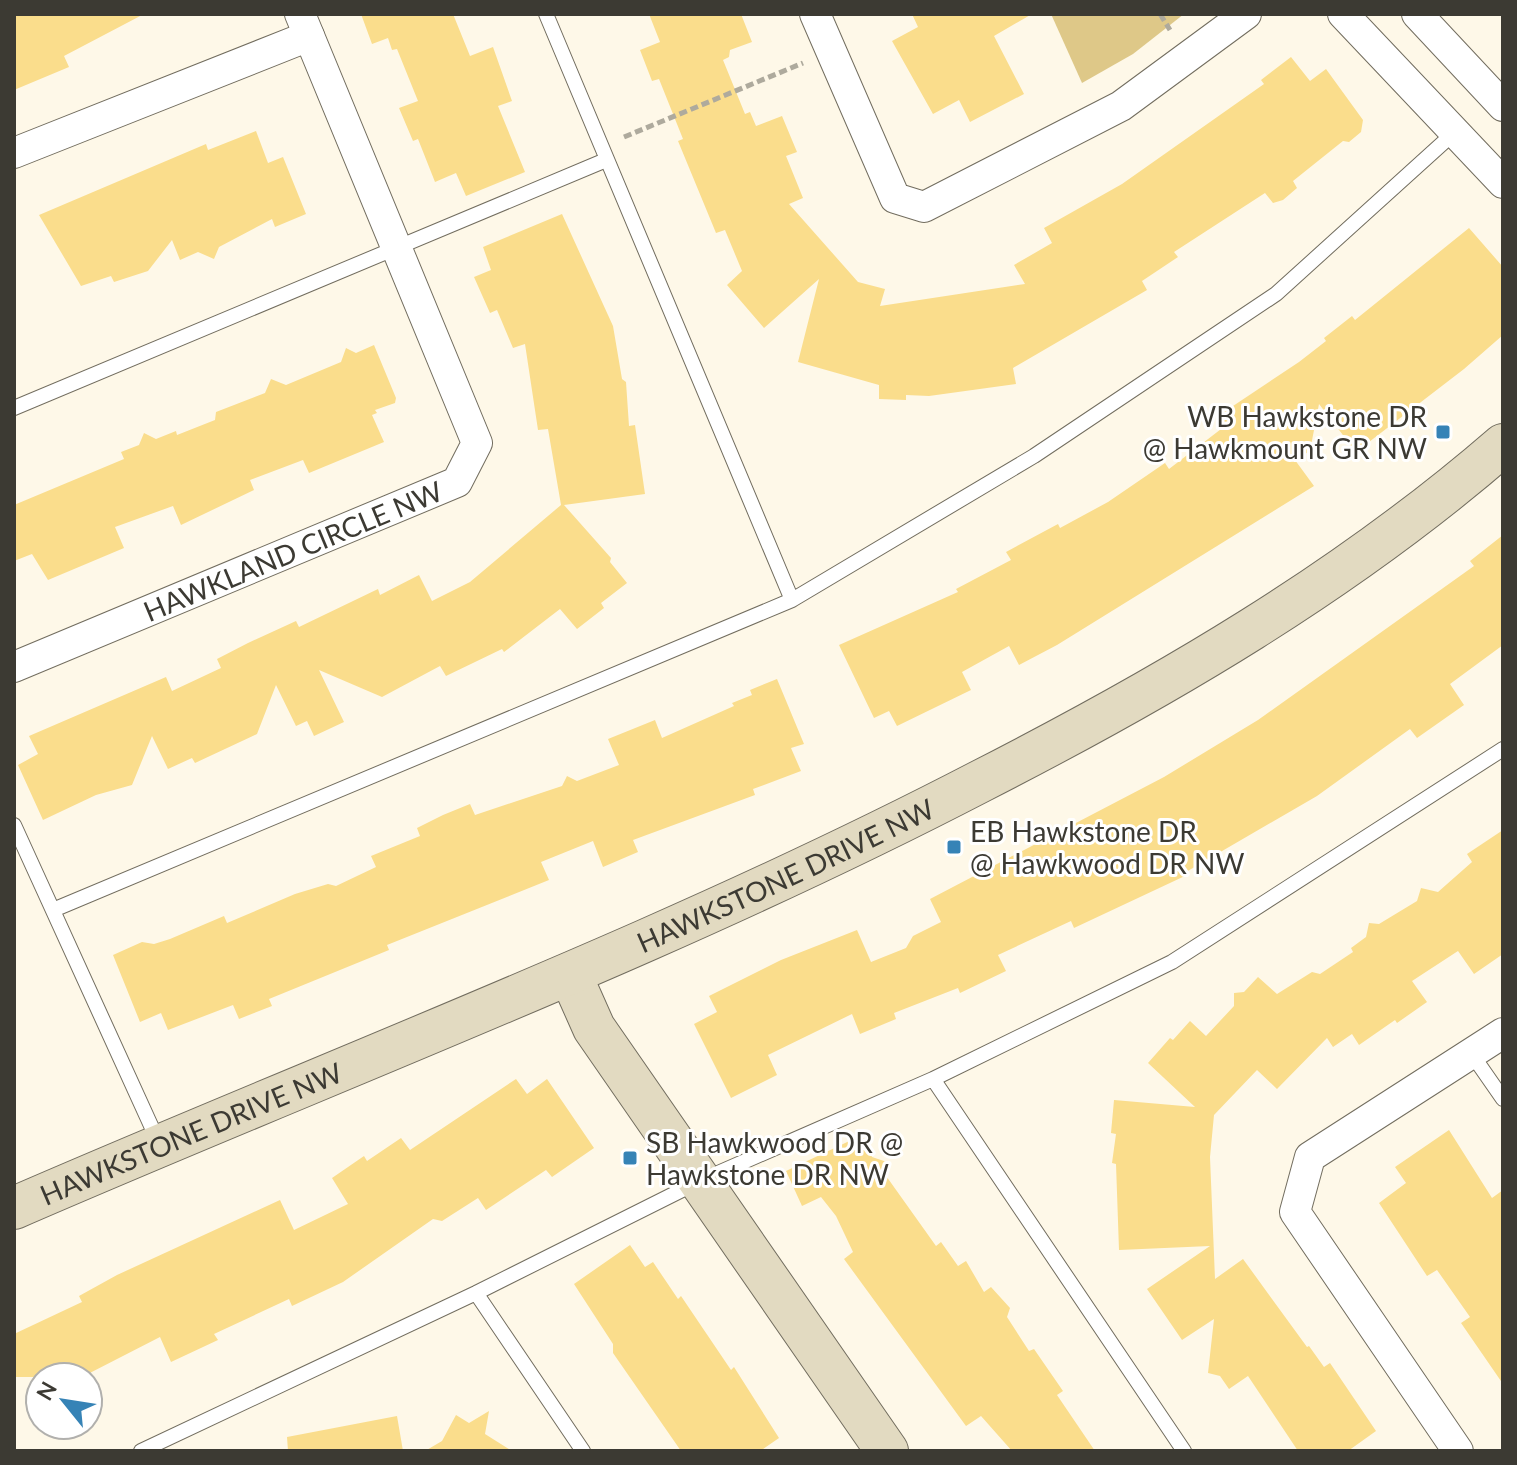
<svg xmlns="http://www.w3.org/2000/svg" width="1517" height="1465" viewBox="0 0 1517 1465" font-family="Lato,sans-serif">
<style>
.green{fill:#dec888}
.building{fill:#fadd8c}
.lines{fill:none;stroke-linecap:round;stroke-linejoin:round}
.lane-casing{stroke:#726d5f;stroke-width:16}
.street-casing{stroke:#726d5f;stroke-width:32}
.secondary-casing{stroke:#726d5f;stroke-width:44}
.path{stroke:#aeaa9d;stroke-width:5;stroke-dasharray:8 4;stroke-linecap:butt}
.lane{stroke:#fff;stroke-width:14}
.street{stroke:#fff;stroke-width:30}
.secondary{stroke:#e2dac1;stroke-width:42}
.poi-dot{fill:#3683b6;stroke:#fff;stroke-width:3}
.labels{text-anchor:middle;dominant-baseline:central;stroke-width:6;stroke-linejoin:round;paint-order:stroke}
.poi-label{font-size:28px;fill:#3c3a33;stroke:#fff;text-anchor:start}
.street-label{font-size:28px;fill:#3c3a33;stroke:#fff}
</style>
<rect width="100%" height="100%" fill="#fef8e8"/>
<!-- green -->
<path class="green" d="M1051 14H1184L1133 54 1082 83Z"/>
<!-- building -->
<path class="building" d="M14 14H144L64 56 69 67 14 90Z
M361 14H453L470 56 493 47 512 101 498 106 525 172 466 196 456 173 435 182 418 139 413 141 399 108 418 101 397 49 392 50 388 38 372 44Z
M649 14H741L752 42 730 50 729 57 723 60 745 114 750 112 756 126 782 116 797 152 786 156 803 198 789 204 858 282 885 289 880 306 1025 284 1014 265 1052 243 1044 228 1122 184 1264 84 1261 80 1291 57 1310 81 1326 69 1363 120 1361 132 1349 142 1343 141 1293 181 1297 188 1283 200 1273 203 1265 193 1174 252 1178 257 1142 281 1147 290 1013 368 1016 384 929 396 906 395V400L879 399V385L798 362 819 279 764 328 727 285 742 271 725 230 716 233 678 141 683 139 659 79 652 81 640 50 660 42Z
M912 14H1032L994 36 1024 94 970 122 959 100 933 114 892 41 918 27Z
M256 131 268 163 283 157 306 214 275 227 272 219 219 247 214 259 198 252 180 260 172 240 148 271 114 282 111 276 81 286 39 215 206 144 208 150Z
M562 214 613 326 622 379 626 382 629 426 635 425 645 494 564 505 611 558 610 562 627 583 601 603 604 608 577 629 560 609 504 652 502 649 446 676 440 666 382 697 319 670 344 722 314 736 307 721 296 726 276 685 257 734 195 763 192 758 168 769 152 736 132 785 96 795 43 820 18 765 38 754 29 736 166 677 172 691 221 668 217 659 248 643 296 621 299 627 378 589 380 595 419 575 432 601 470 582 561 505 548 429 538 430 525 344 513 348 497 310 490 313 474 277 491 270 483 247Z
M1469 228 1503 267V335L1464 369 1356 452 1319 404 1310 451 1295 460 1314 486 1057 645 1019 665 1009 646 962 672 971 690 897 726 889 711 874 718 839 645 958 592 956 589 1011 560 1006 552 1058 524 1060 528 1108 502 1165 463 1169 469 1225 426 1218 416 1299 362 1326 341 1324 338 1352 316 1355 320Z
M374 345 396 398 395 403 375 410 377 413 372 415 384 442 309 473 303 460 250 480 254 490 181 525 173 506 115 527 124 548 48 580 32 554 14 561V505L124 459 121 452 139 445 144 433 156 439 176 431 177 435 215 420 216 412 265 393 271 379 286 385 341 362 346 348 356 353Z
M1503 535V645L1450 684 1464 705 1417 738 1410 729 1317 796 1186 872 1187 875 1074 928 1071 921 998 955 1006 971 960 993 958 988 894 1013 896 1019 860 1034 852 1014 768 1055 777 1075 731 1098 694 1024 717 1012 709 996 781 960 857 930 871 962 906 948 913 936 941 922 930 899 1164 777 1258 720 1474 566 1470 561Z
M777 679 804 744 791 748 801 771 753 789 755 795 633 840 638 852 603 867 593 841 541 862 549 880 387 945 389 950 269 999 272 1006 239 1019 233 1005 168 1030 161 1013 140 1022 113 955 142 942 154 944 170 939 224 916 227 923 295 894 328 884 336 886 376 867 371 856 420 836 417 828 443 815 470 804 475 815 562 786 567 776 577 781 619 765 608 739 655 720 662 738 734 706 732 703 752 695 750 690Z
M1503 830V954L1474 974 1458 951 1412 981 1427 1002 1397 1023 1395 1020 1359 1045 1352 1034 1333 1047 1327 1038 1277 1089 1257 1070 1214 1115 1210 1157 1215 1279 1243 1259 1307 1347 1309 1346 1324 1367 1330 1363 1376 1431 1348 1451H1298L1248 1376 1229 1389 1220 1376 1208 1373 1214 1319 1182 1340 1147 1289 1210 1246 1119 1250 1116 1164 1112 1163 1116 1134 1111 1133 1114 1100 1195 1107 1148 1063 1170 1038 1173 1040 1190 1021 1206 1036 1234 1006V993L1244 992 1258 977 1277 994 1312 972 1320 974 1353 952 1351 948 1366 937 1369 923 1379 924 1417 901 1421 888 1438 892 1472 862 1467 854Z
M516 1079 527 1094 547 1079 594 1148 552 1177 546 1170 486 1210 478 1198 442 1221 433 1219 343 1282 292 1306 289 1299 214 1334 218 1340 171 1362 160 1337 82 1377H14V1334L82 1302 79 1296 117 1275 280 1200 294 1230 348 1204 332 1178 364 1156 367 1161 401 1138 410 1150Z
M1449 1130 1492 1198 1503 1190V1384L1461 1323 1470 1317 1437 1270 1427 1276 1379 1203 1406 1183 1395 1167Z
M862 1135 872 1157 887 1162 884 1173 936 1246 941 1242 958 1266 966 1261 984 1292 991 1287 1010 1308 1007 1317 1029 1351 1034 1349 1063 1391 1057 1395 1095 1451H1012L981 1416 966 1426 844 1259 853 1252 836 1216 821 1197 802 1206 786 1171Z
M630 1245 645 1267 653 1262 678 1299 681 1296 731 1370 734 1367 779 1438 760 1451H681L613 1353V1344L574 1284Z
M489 1411 485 1434 512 1451H425L442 1441 456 1415 469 1423Z
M397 1416 403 1451H288L287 1437Z"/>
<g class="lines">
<defs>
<path id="lane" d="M546 14 792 600
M14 408 606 160
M14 825 158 1141
M53 910 792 600 1034 456 1276 294 1455 132
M1471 1053 1503 1099
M933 1079 1184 1451
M476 1293 583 1451
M141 1451 476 1293 702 1180 933 1079 1172 962 1503 749"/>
<g id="street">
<path d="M815 14 895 198 924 207 1121 106 1246 14"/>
<path d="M1343 14 1503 183"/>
<path d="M1417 14 1503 106"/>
<path d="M14 153 309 36"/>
<path id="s1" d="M14 667 457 482 477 443 300 14"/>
<path d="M1458 1451 1295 1212 1310 1157 1503 1033"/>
</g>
<g id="secondary">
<path d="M570 974 594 1028 887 1451"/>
<path id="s2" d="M14 1208C336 1068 667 944 979 782 1165 687 1345 582 1503 445"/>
</g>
</defs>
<!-- lane casing -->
<use href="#lane" class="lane-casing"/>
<!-- street casing -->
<use href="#street" class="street-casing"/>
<!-- secondary casing -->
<use href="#secondary" class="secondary-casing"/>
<!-- path -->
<path class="path" d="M1160 14 1170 30
M624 137 803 63"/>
<!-- lane -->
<use href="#lane" class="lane"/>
<!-- street -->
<use href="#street" class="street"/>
<!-- secondary -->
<use href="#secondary" class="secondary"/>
</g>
<!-- markers -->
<g class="poi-dot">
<rect x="1435" y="424" width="16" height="16" rx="4"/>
<rect x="946" y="839" width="16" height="16" rx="4"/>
<rect x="622" y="1150" width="16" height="16" rx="4"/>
</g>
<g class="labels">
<!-- poi labels -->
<g class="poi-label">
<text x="1427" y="416" text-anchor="end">WB Hawkstone DR<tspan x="1427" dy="32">@ Hawkmount GR NW</tspan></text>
<text x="970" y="831">EB Hawkstone DR<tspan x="970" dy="32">@ Hawkwood DR NW</tspan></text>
<text x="646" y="1142">SB Hawkwood DR @<tspan x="646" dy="32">Hawkstone DR NW</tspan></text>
</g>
<!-- street labels -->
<g class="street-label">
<text stroke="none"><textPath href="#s1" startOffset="302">HAWKLAND CIRCLE NW</textPath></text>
<text stroke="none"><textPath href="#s2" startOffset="840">HAWKSTONE DRIVE NW</textPath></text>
<text stroke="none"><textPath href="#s2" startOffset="192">HAWKSTONE DRIVE NW</textPath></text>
</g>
</g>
<!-- border -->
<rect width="1517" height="1465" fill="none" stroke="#3c3a33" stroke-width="32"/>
<!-- north arrow -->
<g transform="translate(64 1401) rotate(300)"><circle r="38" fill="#ffffff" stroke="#b1b0ad" stroke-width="2"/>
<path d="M0-6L14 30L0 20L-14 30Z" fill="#3683b6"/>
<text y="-12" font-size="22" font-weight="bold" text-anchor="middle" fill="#3c3a33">N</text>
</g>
</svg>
